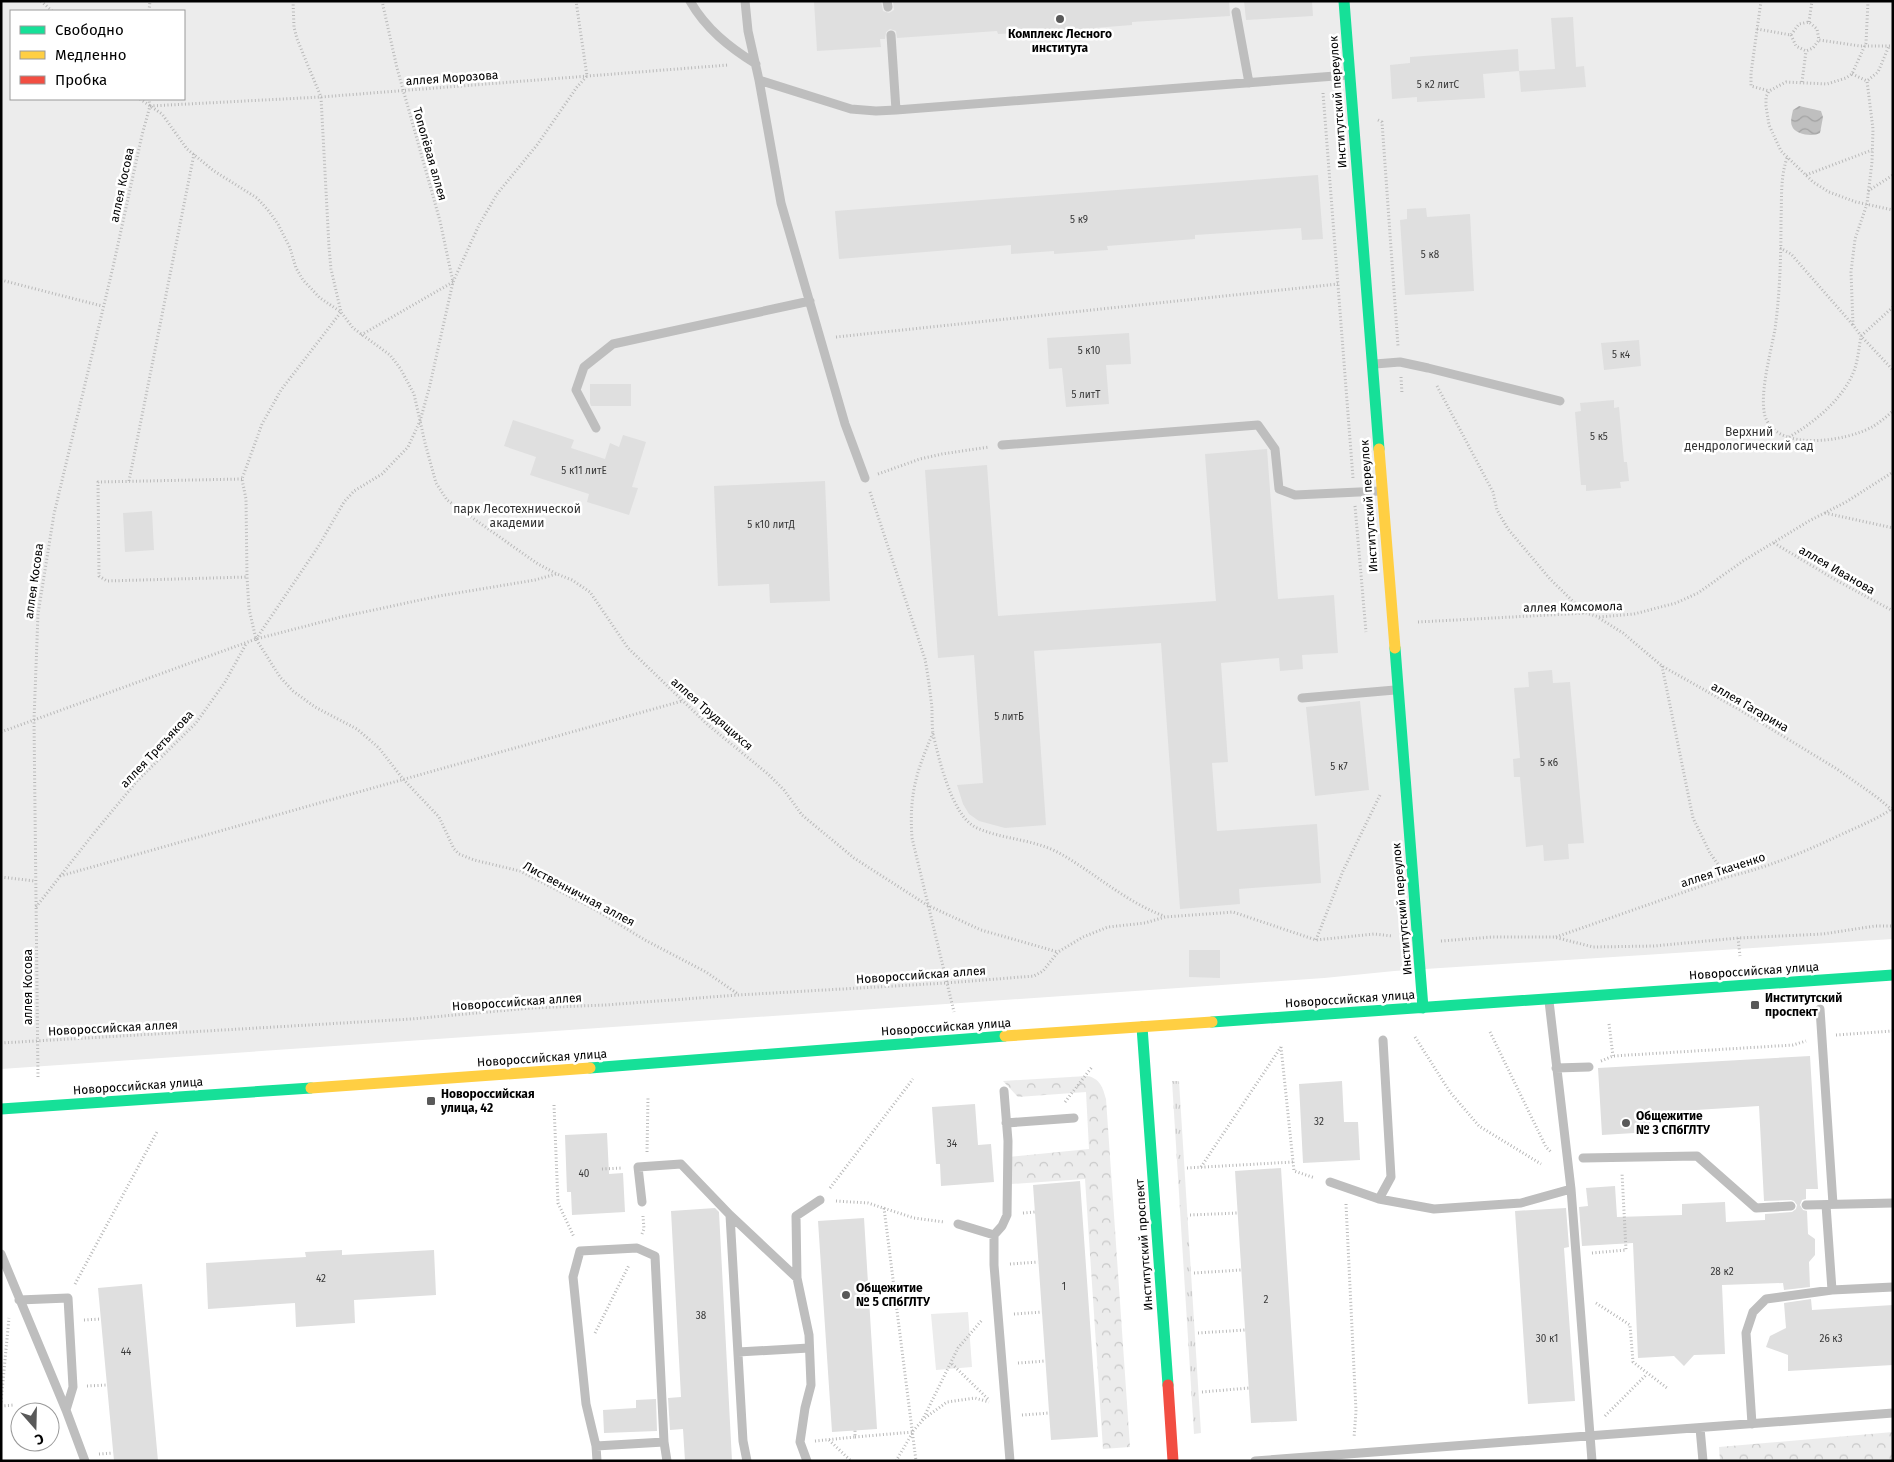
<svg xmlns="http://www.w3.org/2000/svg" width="1894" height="1462" viewBox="0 0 1894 1462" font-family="'Fira Sans',sans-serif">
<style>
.grass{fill:url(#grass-tufts)}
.forest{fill:url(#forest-crowns)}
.green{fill:#ececec;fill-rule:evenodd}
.water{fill:url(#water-waves)}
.building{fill:#dfdfdf}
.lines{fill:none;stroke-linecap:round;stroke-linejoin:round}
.path{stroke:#b9b9b9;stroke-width:3;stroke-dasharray:1 2.5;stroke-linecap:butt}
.lane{stroke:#bebebe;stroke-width:9}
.fast{stroke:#16e098;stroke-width:11}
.slow{stroke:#ffcf43;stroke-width:11}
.jam{stroke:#f24e42;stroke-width:11}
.poi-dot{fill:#595959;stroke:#fff;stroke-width:2}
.labels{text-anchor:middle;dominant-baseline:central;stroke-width:5;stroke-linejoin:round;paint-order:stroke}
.number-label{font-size:10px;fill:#383838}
.poi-label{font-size:12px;font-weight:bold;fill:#000;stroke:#fff;text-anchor:start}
.street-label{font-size:12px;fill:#000;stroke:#fff}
.park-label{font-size:12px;fill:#333;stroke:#fff}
</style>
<defs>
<pattern id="grass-tufts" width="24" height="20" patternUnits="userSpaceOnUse" patternTransform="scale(1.25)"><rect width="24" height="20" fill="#ececec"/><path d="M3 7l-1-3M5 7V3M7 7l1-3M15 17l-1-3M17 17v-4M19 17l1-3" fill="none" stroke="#c9c9c9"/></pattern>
<pattern id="forest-crowns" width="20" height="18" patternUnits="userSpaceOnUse" patternTransform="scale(1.25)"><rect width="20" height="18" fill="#ececec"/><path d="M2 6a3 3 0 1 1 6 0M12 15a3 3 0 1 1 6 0" fill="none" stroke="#c9c9c9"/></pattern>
<pattern id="water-waves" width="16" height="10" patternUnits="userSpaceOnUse" patternTransform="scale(1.25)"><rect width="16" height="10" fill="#bfbfbf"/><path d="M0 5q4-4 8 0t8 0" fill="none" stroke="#a2a2a2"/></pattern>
</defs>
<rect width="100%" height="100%" fill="#fff"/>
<!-- grass -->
<path class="grass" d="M1172 1081H1179L1201 1433 1194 1434Z"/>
<!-- forest -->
<path class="forest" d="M1087 1076C1100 1078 1103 1088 1106 1099L1130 1447 1103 1449 1085 1179 1011 1184 1009 1157 1089 1149 1086 1092 1018 1097 1003 1081Z
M1893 1432V1461H1720L1719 1447Z"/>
<!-- green -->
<path class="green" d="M1 1H1893V939L1394 971 1324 978 1 1069ZM11 11H184V99H11Z
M968 1312 972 1367 936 1370 931 1314Z"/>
<!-- water -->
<path class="water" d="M1799 106 1821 111 1823 117 1820 133C1814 137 1795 135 1792 126 1790 122 1792 115 1793 110Z"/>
<!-- building -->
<path class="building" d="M814 1H881L883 11 889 13 894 10 893 1H1229L1230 16 1132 22V25L1094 28V32L1035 36V32L998 34 997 31 897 38 896 31 890 29 886 32 885 39H880L881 47 817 51Z
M1244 1H1312L1313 16 1246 20Z
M1573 17 1576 67 1584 66 1586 87 1521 92 1519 71 1555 69 1551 18Z
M1518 49 1519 71 1483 74 1485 98 1417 102V97L1392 99 1390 65 1410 63V57Z
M1318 175 1323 239 1302 240 1301 228 1195 235V239L1107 246 1108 250 1054 254V251L1011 254V245L839 259 835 211Z
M1426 208 1427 217 1470 214 1474 291 1405 295 1400 220 1407 219V209Z
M1129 333 1131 364 1106 365 1109 404 1066 407 1062 368 1049 369 1047 338Z
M1639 340 1641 366 1604 370 1601 343Z
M590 384H631V406H591L590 403Z
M1614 400V408L1619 407 1624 462H1627L1629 481 1620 482 1621 488 1586 491V485H1581L1575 412 1581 411 1580 403Z
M513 420 574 440 571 448 605 459 610 443 619 447 623 435 646 442 632 487 638 488 629 515 587 502 589 494 530 475 536 457 504 446Z
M1267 449 1278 599 1334 595 1338 653 1302 655 1303 669 1280 671 1279 658 1221 663 1228 762 1212 763 1217 831 1317 824 1321 883 1239 889 1240 904 1180 909 1161 643 1034 651 1046 825 1005 828 979 821 969 814 963 804 957 785 983 783 974 655 938 658 925 470 987 465 998 616 1216 601 1205 454Z
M825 481 830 601 770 603 769 584 718 586 714 486Z
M152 511 154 550 125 552 123 513Z
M1552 670 1553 683 1570 682 1584 843 1568 844 1569 859 1544 861 1543 845 1526 847 1520 777H1514L1513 759 1520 758 1514 688 1529 687 1528 672Z
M1360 701 1369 790 1315 796 1306 707Z
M1189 950H1220V978L1189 977Z
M1810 1056 1818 1189H1806V1199L1802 1200 1800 1205 1803 1210 1807 1211 1808 1234 1815 1239V1255L1809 1262 1810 1287 1784 1290 1783 1283 1722 1285 1725 1354 1694 1355 1684 1366 1674 1356 1638 1358 1633 1243 1582 1246 1579 1207 1588 1206 1586 1188 1615 1186 1617 1217 1682 1215V1204L1725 1202 1726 1222 1765 1220V1214L1792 1212 1796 1209 1797 1205 1794 1201 1791 1200 1764 1201 1759 1106 1649 1113 1651 1132 1602 1135 1598 1068Z
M1342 1081 1344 1122H1358L1360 1160 1303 1163 1299 1084Z
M975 1104 978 1145 991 1144 994 1182 941 1186 940 1164H936L932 1107Z
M607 1133 609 1174 623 1173 625 1212 572 1215 571 1192H567L565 1135Z
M1281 1168 1297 1421 1251 1423 1235 1171Z
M1080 1181 1098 1437 1051 1440 1033 1185Z
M715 1208 719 1212 732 1461H685L683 1429 670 1430 668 1398 681 1397 671 1211Z
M1566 1208 1569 1247 1564 1248 1575 1401 1528 1404 1515 1211Z
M864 1218 877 1429 832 1432 818 1221Z
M342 1250V1255L434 1250 436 1295 354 1300 355 1323 296 1327 295 1303 208 1309 206 1263 306 1257 305 1252Z
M142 1284 158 1461H114L98 1288Z
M1811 1299 1812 1310 1893 1305V1365L1788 1371V1355L1766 1347 1770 1336 1786 1328 1784 1303Z
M656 1399 657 1431 604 1433 603 1410 636 1408V1400Z"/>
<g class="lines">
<!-- path -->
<path class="path" d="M41 1 52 11
M293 1 294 27 297 39 321 97 329 247 331 269 341 312 281 390 262 424 242 479 246 499 247 577 249 609 256 639 280 677 293 691 315 707 357 729 379 748 403 779 439 817 454 849 459 854 474 860 520 871 594 909 645 940 706 972 738 994
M1761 1 1751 73V86L1769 91
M1868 1 1866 43 1852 74 1846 78 1827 84 1786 82 1769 91 1766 97V106L1769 125 1781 151 1813 182 1829 192 1856 202 1893 210
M149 11 150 1
M1809 22 1812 1
M1757 29 1791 35 1799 24 1809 22 1817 29 1819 40 1860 46H1893
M1791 35 1796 46 1806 51 1813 48 1819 40
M1852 74 1867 81
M1802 82 1806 51
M1323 93 1353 478
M140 99 162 114 187 149 214 171 257 198 268 210 278 224 290 248 296 268 303 280 320 298 341 312 353 328 390 355 400 368 414 394 425 443 436 483 447 500 538 564 557 574 572 580 590 592 628 648 708 725 768 774 784 790 802 815 854 858 927 905 981 930 1058 952
M150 106 321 97 728 65
M1378 120 1382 122 1398 346
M1787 158C1780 178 1782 199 1781 219 1781 256 1780 293 1775 329 1771 352 1759 394 1765 416 1777 453 1847 441 1872 427 1879 423 1886 417 1893 411
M1806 175 1872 150
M1868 191 1893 175
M1780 248 1791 254 1853 325
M1 280 102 306
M1893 307 1861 336 1893 370
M361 335 453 282 440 221 397 68 382 1
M836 337 1338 284
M1401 377 1402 394
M1437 386 1493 492 1497 510 1508 529 1550 579 1585 613
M1789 437C1815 422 1843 399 1854 371 1858 360 1859 347 1861 336L1853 325 1851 272 1855 239 1867 204 1872 162 1873 129 1867 81 1878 72 1889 46
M878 474 920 459 942 454 989 447
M242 479 98 482 99 576 107 581 247 577
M129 481 194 154
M870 492 925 659C928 675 930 691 932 708 932 716 932 726 933 734 939 759 952 817 977 828 1004 840 1035 839 1061 854 1096 874 1126 902 1164 916
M1355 506 1366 632
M1825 513 1893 528
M1774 543 1834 579 1893 611
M1599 618 1623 633 1662 666 1740 710 1837 769 1878 798 1892 810
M1418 622 1586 613 1599 617 1634 614 1676 603 1698 593 1743 561 1809 521 1846 502 1893 472
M256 639 318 547 344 502 354 491 382 474 408 447 420 421 429 389 453 282 479 225 497 194 537 145 577 87 587 76 576 1
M1662 666 1693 818 1710 853 1727 877
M1 732 256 639 341 617 439 596 535 580 556 574
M933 733C916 772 909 795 912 838L954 1012
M60 876 682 701
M1 877 35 881
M36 907 94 833 137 781 196 723 225 682 246 644
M1556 937 1727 877C1766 868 1802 853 1838 836 1857 827 1876 820 1893 808
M1738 938 1740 956
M1316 940 1343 871 1380 795
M1441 941 1492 937H1554L1593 947 1654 946 1738 938 1823 934 1875 926H1893
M1609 1024 1613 1056
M1490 1032 1546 1147 1551 1152
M1836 1035 1893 1031
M1415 1037 1450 1092 1479 1126 1541 1164
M1 1043 411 1019 531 1008 605 1005 738 995 946 983 1034 976 1043 971 1058 952 1083 937 1108 927 1145 923 1165 917 1233 912 1316 940 1374 934 1392 936
M1281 1047 1294 1171 1315 1178
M1601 1061 1613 1056 1793 1045 1806 1041
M38 1077 34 720 38 614 54 514 113 267 142 135 150 106 149 99
M1065 1102 1092 1067
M554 1105 558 1203 574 1237
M647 1152 648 1098
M1201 1167 1281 1047
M1187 1168 1293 1162
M602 1169 623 1168
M830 1188 913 1079
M836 1201 868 1203 914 1218 944 1222
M1346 1204 1356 1411 1354 1438
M884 1208 916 1461
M1023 1213 1035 1212
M1190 1215 1238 1213
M642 1234 644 1229 643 1216
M1592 1253 1626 1250 1622 1173
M1010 1264 1038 1262
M1194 1273 1241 1270
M75 1284 158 1130
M1596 1303 1630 1325 1633 1362 1667 1388
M1014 1314 1042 1312
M84 1320 101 1319
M595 1333 629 1265
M1198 1333 1245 1330
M1018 1363 1045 1361
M952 1364 988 1399
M87 1386 107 1385
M1202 1392 1249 1388
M1 1402 9 1318
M1 1406 14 1405
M41 1411H51
M1022 1415 1049 1413
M1605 1416 1647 1374
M922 1420 947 1402 975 1398 989 1402
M913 1431 922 1421 958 1348 982 1320
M855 1437 913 1432 896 1461
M829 1440 851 1461
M815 1441 855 1437V1430
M99 1454 113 1453"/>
<!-- lane -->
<path class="lane" d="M690 1C706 29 729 47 756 64
M745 1 748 31 759 80 851 109 876 111 896 110 1348 75
M887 1 888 7
M1236 12 1249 83
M891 35 896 110
M759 80 781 203 845 424 865 478
M1375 364 1400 362 1428 368 1560 401
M596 428 576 390 584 367 613 344 810 301
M1002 445 1258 425 1275 449 1279 489 1295 495 1380 491
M1302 698 1395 690
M1549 1001 1571 1189 1592 1461
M1820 1009 1833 1204
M1556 1068 1589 1067
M1004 1091 1008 1141 1007 1215 1002 1226 994 1235V1265L1010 1461
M1006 1123 1074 1118
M1583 1158 1697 1156 1756 1208 1791 1206
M1330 1182 1379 1199 1434 1209 1521 1203 1571 1189
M1379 1199 1391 1177 1383 1040
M642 1202 638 1167 681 1164 730 1215 797 1278
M1806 1205 1893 1203
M1826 1205 1832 1290
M730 1215 743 1441 747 1461
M958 1224 994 1235
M1 1254 66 1410 85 1461
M19 1300 68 1298 73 1387 66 1410
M738 1352 809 1348
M1752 1424 1746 1333 1753 1312 1766 1299 1832 1290 1893 1287
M1700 1428 1703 1461
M596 1446 664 1442
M597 1461 596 1446 586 1404 573 1277 580 1251 637 1248 655 1256 664 1442 667 1461
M807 1461 800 1442 805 1408 811 1385 809 1335 797 1278 796 1216 820 1200
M1255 1461 1893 1413"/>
<!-- fast -->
<path class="fast" d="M1344 1 1379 449
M1395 648 1423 1008
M1212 1022 1893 975
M1142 1027 1168 1385
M590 1068 1005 1036
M1 1109 311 1088"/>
<!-- slow -->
<path class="slow" d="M1379 449 1395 648
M1005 1036 1212 1022
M311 1088 590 1068"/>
<!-- jam -->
<path class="jam" d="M1168 1385 1173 1461"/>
</g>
<!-- markers -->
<g class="poi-dot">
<circle cx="1060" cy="19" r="5"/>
<rect x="1750" y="1000" width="10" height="10" rx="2.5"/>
<rect x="426" y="1096" width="10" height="10" rx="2.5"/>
<circle cx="1626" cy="1123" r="5"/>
<circle cx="846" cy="1295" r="5"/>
</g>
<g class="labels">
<!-- number labels -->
<g class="number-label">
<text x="1438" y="85">5 к2 литС</text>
<text x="1079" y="220">5 к9</text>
<text x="1430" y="255">5 к8</text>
<text x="1089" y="351">5 к10</text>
<text x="1621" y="355">5 к4</text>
<text x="1086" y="395">5 литТ</text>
<text x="1599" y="437">5 к5</text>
<text x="584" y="471">5 к11 литЕ</text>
<text x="771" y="525">5 к10 литД</text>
<text x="1009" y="717">5 литБ</text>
<text x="1549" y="763">5 к6</text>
<text x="1339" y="767">5 к7</text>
<text x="1319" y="1122">32</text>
<text x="952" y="1144">34</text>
<text x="584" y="1174">40</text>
<text x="1722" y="1272">28 к2</text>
<text x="321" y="1279">42</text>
<text x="1064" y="1287">1</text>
<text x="1266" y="1300">2</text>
<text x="701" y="1316">38</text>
<text x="1547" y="1339">30 к1</text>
<text x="1831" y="1339">26 к3</text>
<text x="126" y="1352">44</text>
</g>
<!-- poi labels -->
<g class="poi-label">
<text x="1060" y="34" text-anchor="middle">Комплекс Лесного<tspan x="1060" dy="14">института</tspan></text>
<text x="1765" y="998">Институтский<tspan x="1765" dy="14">проспект</tspan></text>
<text x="441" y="1094">Новороссийская<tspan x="441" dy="14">улица, 42</tspan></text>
<text x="1636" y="1116">Общежитие<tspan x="1636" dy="14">№ 3 СПбГЛТУ</tspan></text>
<text x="856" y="1288">Общежитие<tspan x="856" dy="14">№ 5 СПбГЛТУ</tspan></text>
</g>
<!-- street labels -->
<g class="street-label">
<text transform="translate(452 78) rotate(-4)">аллея Морозова</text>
<text transform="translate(1338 102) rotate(-94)">Институтский переулок</text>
<text transform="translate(430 154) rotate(74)">Тополёвая аллея</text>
<text transform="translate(122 185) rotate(-78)">аллея Косова</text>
<text transform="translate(1369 506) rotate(-94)">Институтский переулок</text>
<text transform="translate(1837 570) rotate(30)">аллея Иванова</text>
<text transform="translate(34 581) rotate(-82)">аллея Косова</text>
<text transform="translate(1573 607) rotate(-1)">аллея Комсомола</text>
<text transform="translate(1750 707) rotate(30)">аллея Гагарина</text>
<text transform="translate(712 714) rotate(41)">аллея Трудящихся</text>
<text transform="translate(157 749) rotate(-47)">аллея Третьякова</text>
<text transform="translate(1723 870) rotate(-18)">аллея Ткаченко</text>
<text transform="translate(579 894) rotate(28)">Лиственничная аллея</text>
<text transform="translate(1402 909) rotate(-95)">Институтский переулок</text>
<text transform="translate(1754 971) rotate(-4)">Новороссийская улица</text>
<text transform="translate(921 975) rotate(-4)">Новороссийская аллея</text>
<text transform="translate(28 987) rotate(-90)">аллея Косова</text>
<text transform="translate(1350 999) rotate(-4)">Новороссийская улица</text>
<text transform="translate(517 1002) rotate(-4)">Новороссийская аллея</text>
<text transform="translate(946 1027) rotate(-4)">Новороссийская улица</text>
<text transform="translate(113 1028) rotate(-3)">Новороссийская аллея</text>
<text transform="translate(542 1058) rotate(-4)">Новороссийская улица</text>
<text transform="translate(138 1086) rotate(-4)">Новороссийская улица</text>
<text transform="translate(1144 1245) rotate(-94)">Институтский проспект</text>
</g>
<!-- park labels -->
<g class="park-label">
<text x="1749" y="432">Верхний<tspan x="1749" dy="14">дендрологический сад</tspan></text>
<text x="517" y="509">парк Лесотехнической<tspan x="517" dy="14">академии</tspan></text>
</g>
</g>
<!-- border -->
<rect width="1894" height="1462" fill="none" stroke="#000000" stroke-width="5"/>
<!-- legend -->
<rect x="10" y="10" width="175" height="90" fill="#ffffff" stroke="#999999"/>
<rect x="20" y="26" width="25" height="8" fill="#16e098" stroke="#999999"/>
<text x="55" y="35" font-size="15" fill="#000000">Свободно</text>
<rect x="20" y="51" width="25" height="8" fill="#ffcf43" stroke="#999999"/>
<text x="55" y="60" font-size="15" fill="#000000">Медленно</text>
<rect x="20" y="76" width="25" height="8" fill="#f24e42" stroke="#999999"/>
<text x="55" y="85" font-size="15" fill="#000000">Пробка</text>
<!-- north arrow -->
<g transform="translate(35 1427) rotate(160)"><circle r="24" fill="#ffffff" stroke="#999999"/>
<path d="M0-4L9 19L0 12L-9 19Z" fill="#595959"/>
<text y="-8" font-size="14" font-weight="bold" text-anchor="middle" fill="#000000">С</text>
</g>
</svg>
